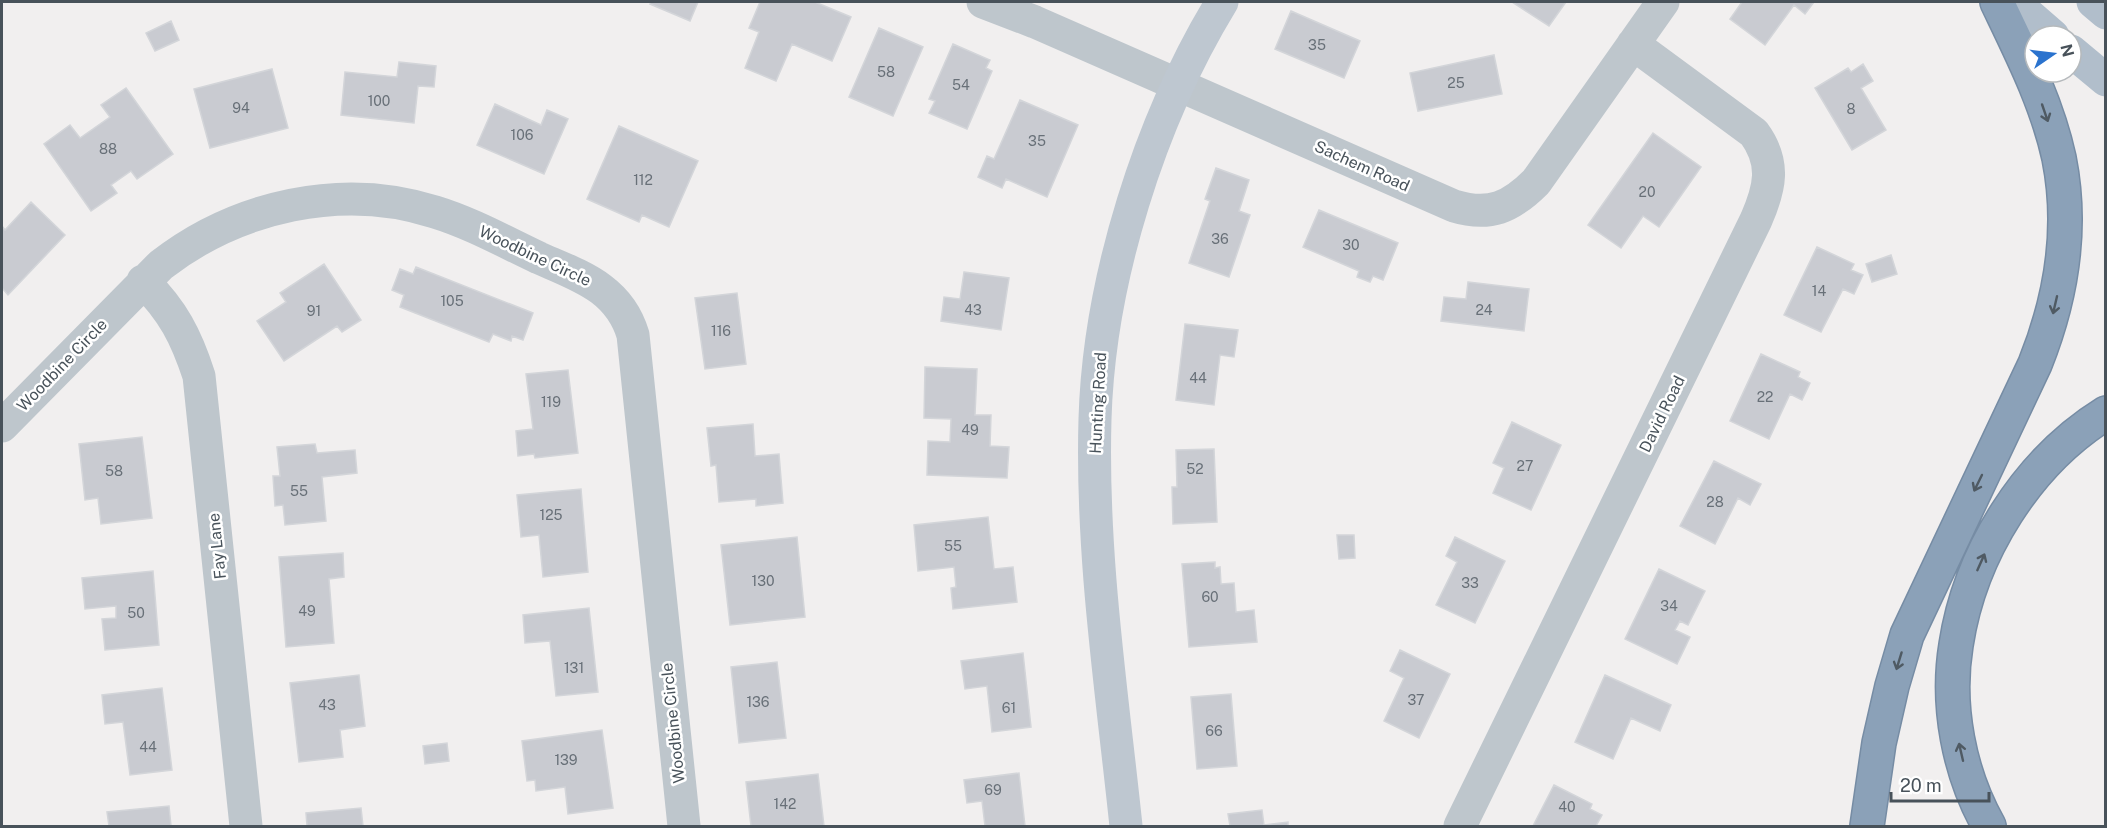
<svg xmlns="http://www.w3.org/2000/svg" width="2107" height="828" viewBox="0 0 2107 828" font-family="'Public Sans',sans-serif">
<style>
.building{fill:#c9cbd1;stroke:#d3d5d9;stroke-width:1.5}
.lines{fill:none;stroke-linecap:round;stroke-linejoin:round}
.highway-casing{stroke:#768ca4;stroke-width:36}
.street{stroke:#bec6cc;stroke-width:33}
.secondary{stroke:#bec7d0;stroke-width:33}
.primary{stroke:#b1becb;stroke-width:33}
.highway{stroke:#8ba1b8;stroke-width:33}
.oneway{stroke:#4f5a63}
.labels{text-anchor:middle;dominant-baseline:central;stroke-width:5;stroke-linejoin:round;paint-order:stroke}
.number-label{font-size:14px;fill:#687078}
.street-label{font-size:16px;fill:#48525a;stroke:#fff}
</style>
<rect width="100%" height="100%" fill="#f1efef"/>
<!-- building -->
<path class="building" d="M651 2H698L690 21 650 4Z
M760 2H815L851 17 832 61 792 44 776 81 745 68 759 32 749 28Z
M1512 2H1566L1549 26Z
M1742 2H1814L1805 14 1794 5 1765 45 1730 19Z
M1291 11 1360 41 1344 78 1275 49Z
M171 21 179 40 155 51 146 33Z
M879 28 923 47 893 116 849 97Z
M953 44 990 60 986 68 992 71 967 129 929 113 935 101 929 99Z
M1494 55 1502 94 1418 111 1410 73Z
M399 62 436 66 434 87 418 86 414 123 341 115 345 72 397 77Z
M1863 64 1873 81 1861 88 1886 130 1852 150 1815 88 1848 68 1851 72Z
M272 69 288 128 210 148 194 89Z
M126 88 173 154 137 179 131 171 111 185 117 193 91 211 44 144 70 125 80 138 110 117 101 105Z
M1020 100 1078 125 1047 197 1006 179 1002 188 978 177 987 156 994 159Z
M495 104 541 125 547 110 568 119 544 174 477 145Z
M619 126 698 161 669 227 642 215 639 222 587 199Z
M1653 133 1701 167 1659 227 1643 216 1621 248 1588 225Z
M1216 168 1249 180 1239 211 1250 215 1229 277 1189 263 1210 201 1205 199Z
M31 202 65 235 8 295 2 288V226L5 230Z
M1319 210 1398 243 1383 280 1373 276 1370 282 1357 277 1359 271 1303 247Z
M1817 247 1854 264 1851 270 1863 275 1854 294 1843 289 1821 332 1784 315Z
M1891 255 1897 274 1872 282 1866 264Z
M324 264 361 320 342 332 337 326 284 361 257 321 286 302 280 293Z
M416 267 533 313 523 340 512 336 511 341 493 334 489 342 400 307 404 295 392 290 400 269 413 274Z
M964 272 1009 278 1001 330 941 321 944 297 960 299Z
M1468 282 1529 289 1524 331 1441 321 1444 297 1466 299Z
M737 293 746 364 705 369 695 298Z
M1185 324 1238 330 1234 357 1220 355 1214 405 1176 400Z
M1761 354 1800 372 1798 377 1810 383 1802 400 1790 394 1769 439 1730 421Z
M925 367 977 369 975 415H991L990 446 1009 447 1007 478 927 475 928 441 950 442 951 419 924 418Z
M568 370 578 453 535 458 534 454 518 456 516 431 533 429 526 374Z
M1512 422 1561 445 1531 510 1493 493 1504 468 1493 463Z
M753 424 755 456 779 454 783 503 756 506V499L719 502 716 465 711 466 707 428Z
M142 437 152 518 101 524 98 498 85 500 79 444Z
M315 444 317 453 355 450 357 473 322 477 326 521 285 525 283 505 275 506 273 476H280L277 447Z
M1214 449 1217 522 1173 524 1172 487H1177L1176 450Z
M1714 461 1761 484 1750 505 1738 498 1715 544 1680 526Z
M581 489 588 572 543 577 539 535 521 537 517 495Z
M988 517 994 569 1013 567 1017 602 953 609 951 588 956 587 954 567 918 571 914 525Z
M1337 535H1354L1355 558 1339 559Z
M797 537 805 617 730 625 721 545Z
M1455 537 1505 561 1475 623 1436 605 1457 562 1446 556Z
M343 553 344 577 329 579 334 643 286 647 279 557Z
M1215 562V568L1220 567 1221 584 1234 583 1236 612 1254 610 1257 642 1189 647 1182 564Z
M1659 569 1705 591 1688 625 1680 621 1675 630 1690 637 1677 664 1625 639Z
M153 571 159 645 105 650 102 619 116 618V606L85 609 82 578Z
M589 608 598 692 556 696 550 641 525 643 523 615Z
M1400 650 1450 674 1419 738 1384 721 1404 678 1390 671Z
M1023 653 1031 727 992 732 987 686 965 689 961 661Z
M777 662 786 738 739 743 731 667Z
M359 675 365 726 340 730 343 757 299 762 290 683Z
M1605 675 1671 705 1660 731 1631 718 1613 759 1575 742Z
M162 688 172 770 130 775 123 722 105 724 102 695Z
M1231 694 1237 766 1197 769 1191 697Z
M602 730 613 808 568 814 565 787 536 791 535 780 527 781 522 741Z
M447 743 449 761 425 764 423 746Z
M1019 773 1025 826H985L982 801 967 803 964 780Z
M818 774 824 826H751L746 782Z
M1554 785 1592 804 1590 809 1602 815 1596 826H1533Z
M169 806 171 826H109L107 812Z
M361 808 363 826H307L306 813Z
M1262 810 1264 825 1288 822V826H1230L1228 814Z"/>
<g class="lines">
<defs>
<path id="highway" d="M1867 826 1879 743 1892 686 1907 635 2035 364C2061 299 2073 228 2059 158 2047 103 2021 52 1997 2
M1989 826C1959 773 1946 706 1956 645 1970 553 2027 462 2106 413"/>
</defs>
<!-- highway casing -->
<use href="#highway" class="highway-casing"/>
<!-- street -->
<path class="street" d="M983 2 1035 22 1454 206C1490 217 1511 207 1536 182L1663 2
M143 281C173 311 186 336 199 376L246 826
M2 426 161 265C237 206 342 182 435 212 471 223 505 242 539 258 580 276 619 288 633 335L684 826
M1460 826 1756 220C1770 188 1776 163 1754 133L1633 44"/>
<!-- secondary -->
<path class="secondary" d="M1126 826C1112 692 1091 555 1095 419 1099 280 1150 120 1222 2"/>
<!-- primary -->
<path class="primary" d="M2014 2 2053 36
M2093 2 2106 13
M2071 51 2106 80"/>
<!-- highway -->
<use href="#highway" class="highway"/>
</g>
<!-- one-way arrows -->
<defs><path id="oneway-shaft" d="M-6 0H5M1.5-3L5.5 0L1.5 3" fill="none" stroke-width="1.6" stroke-linecap="round" stroke-linejoin="round" transform="scale(1.5)"/></defs>
<g class="oneway">
<use href="#oneway-shaft" transform="translate(2045 113) rotate(71)"/>
<use href="#oneway-shaft" transform="translate(2055 305) rotate(103)"/>
<use href="#oneway-shaft" transform="translate(1978 483) rotate(116)"/>
<use href="#oneway-shaft" transform="translate(1981 562) rotate(-66)"/>
<use href="#oneway-shaft" transform="translate(1899 661) rotate(107)"/>
<use href="#oneway-shaft" transform="translate(1961 752) rotate(-103)"/>
</g>
<g class="labels">
<!-- number labels -->
<g class="number-label">
<text x="1317" y="45">35</text>
<text x="886" y="72">58</text>
<text x="1456" y="83">25</text>
<text x="961" y="85">54</text>
<text x="379" y="101">100</text>
<text x="241" y="108">94</text>
<text x="1851" y="109">8</text>
<text x="522" y="135">106</text>
<text x="1037" y="141">35</text>
<text x="108" y="149">88</text>
<text x="643" y="180">112</text>
<text x="1647" y="192">20</text>
<text x="1220" y="239">36</text>
<text x="1351" y="245">30</text>
<text x="1819" y="291">14</text>
<text x="452" y="301">105</text>
<text x="973" y="310">43</text>
<text x="1484" y="310">24</text>
<text x="314" y="311">91</text>
<text x="721" y="331">116</text>
<text x="1198" y="378">44</text>
<text x="1765" y="397">22</text>
<text x="551" y="402">119</text>
<text x="970" y="430">49</text>
<text x="1525" y="466">27</text>
<text x="1195" y="469">52</text>
<text x="114" y="471">58</text>
<text x="299" y="491">55</text>
<text x="1715" y="502">28</text>
<text x="551" y="515">125</text>
<text x="953" y="546">55</text>
<text x="763" y="581">130</text>
<text x="1470" y="583">33</text>
<text x="1210" y="597">60</text>
<text x="1669" y="606">34</text>
<text x="307" y="611">49</text>
<text x="136" y="613">50</text>
<text x="574" y="668">131</text>
<text x="1416" y="700">37</text>
<text x="758" y="702">136</text>
<text x="327" y="705">43</text>
<text x="1009" y="708">61</text>
<text x="1214" y="731">66</text>
<text x="148" y="747">44</text>
<text x="566" y="760">139</text>
<text x="993" y="790">69</text>
<text x="785" y="804">142</text>
<text x="1567" y="807">40</text>
</g>
<!-- street labels -->
<g class="street-label">
<text transform="translate(1362 166) rotate(24)">Sachem Road</text>
<text transform="translate(535 256) rotate(25)">Woodbine Circle</text>
<text transform="translate(62 365) rotate(-46)">Woodbine Circle</text>
<text transform="translate(1098 403) rotate(-87)">Hunting Road</text>
<text transform="translate(1662 414) rotate(-64)">David Road</text>
<text transform="translate(217 546) rotate(-96)">Fay Lane</text>
<text transform="translate(673 723) rotate(-96)">Woodbine Circle</text>
</g>
</g>
<!-- border -->
<rect width="2107" height="828" fill="none" stroke="#48525a" stroke-width="6"/>
<!-- north arrow -->
<g transform="translate(2053 54) rotate(76)"><circle r="28" fill="#ffffff" stroke="#b6babd" stroke-width="1.5"/>
<path d="M0-4.5L10 22L0 15L-10 22Z" fill="#2b73ce"/>
<text y="-9" font-size="16" font-weight="bold" text-anchor="middle" fill="#48525a">N</text>
</g>
<!-- scale -->
<path d="M1891 792v9h98v-9" fill="none" stroke="#48525a" stroke-width="3"/>
<text x="1900" y="792" font-size="18" fill="#48525a" stroke="#ffffff" stroke-width="4.5" paint-order="stroke">20 m</text>
</svg>
